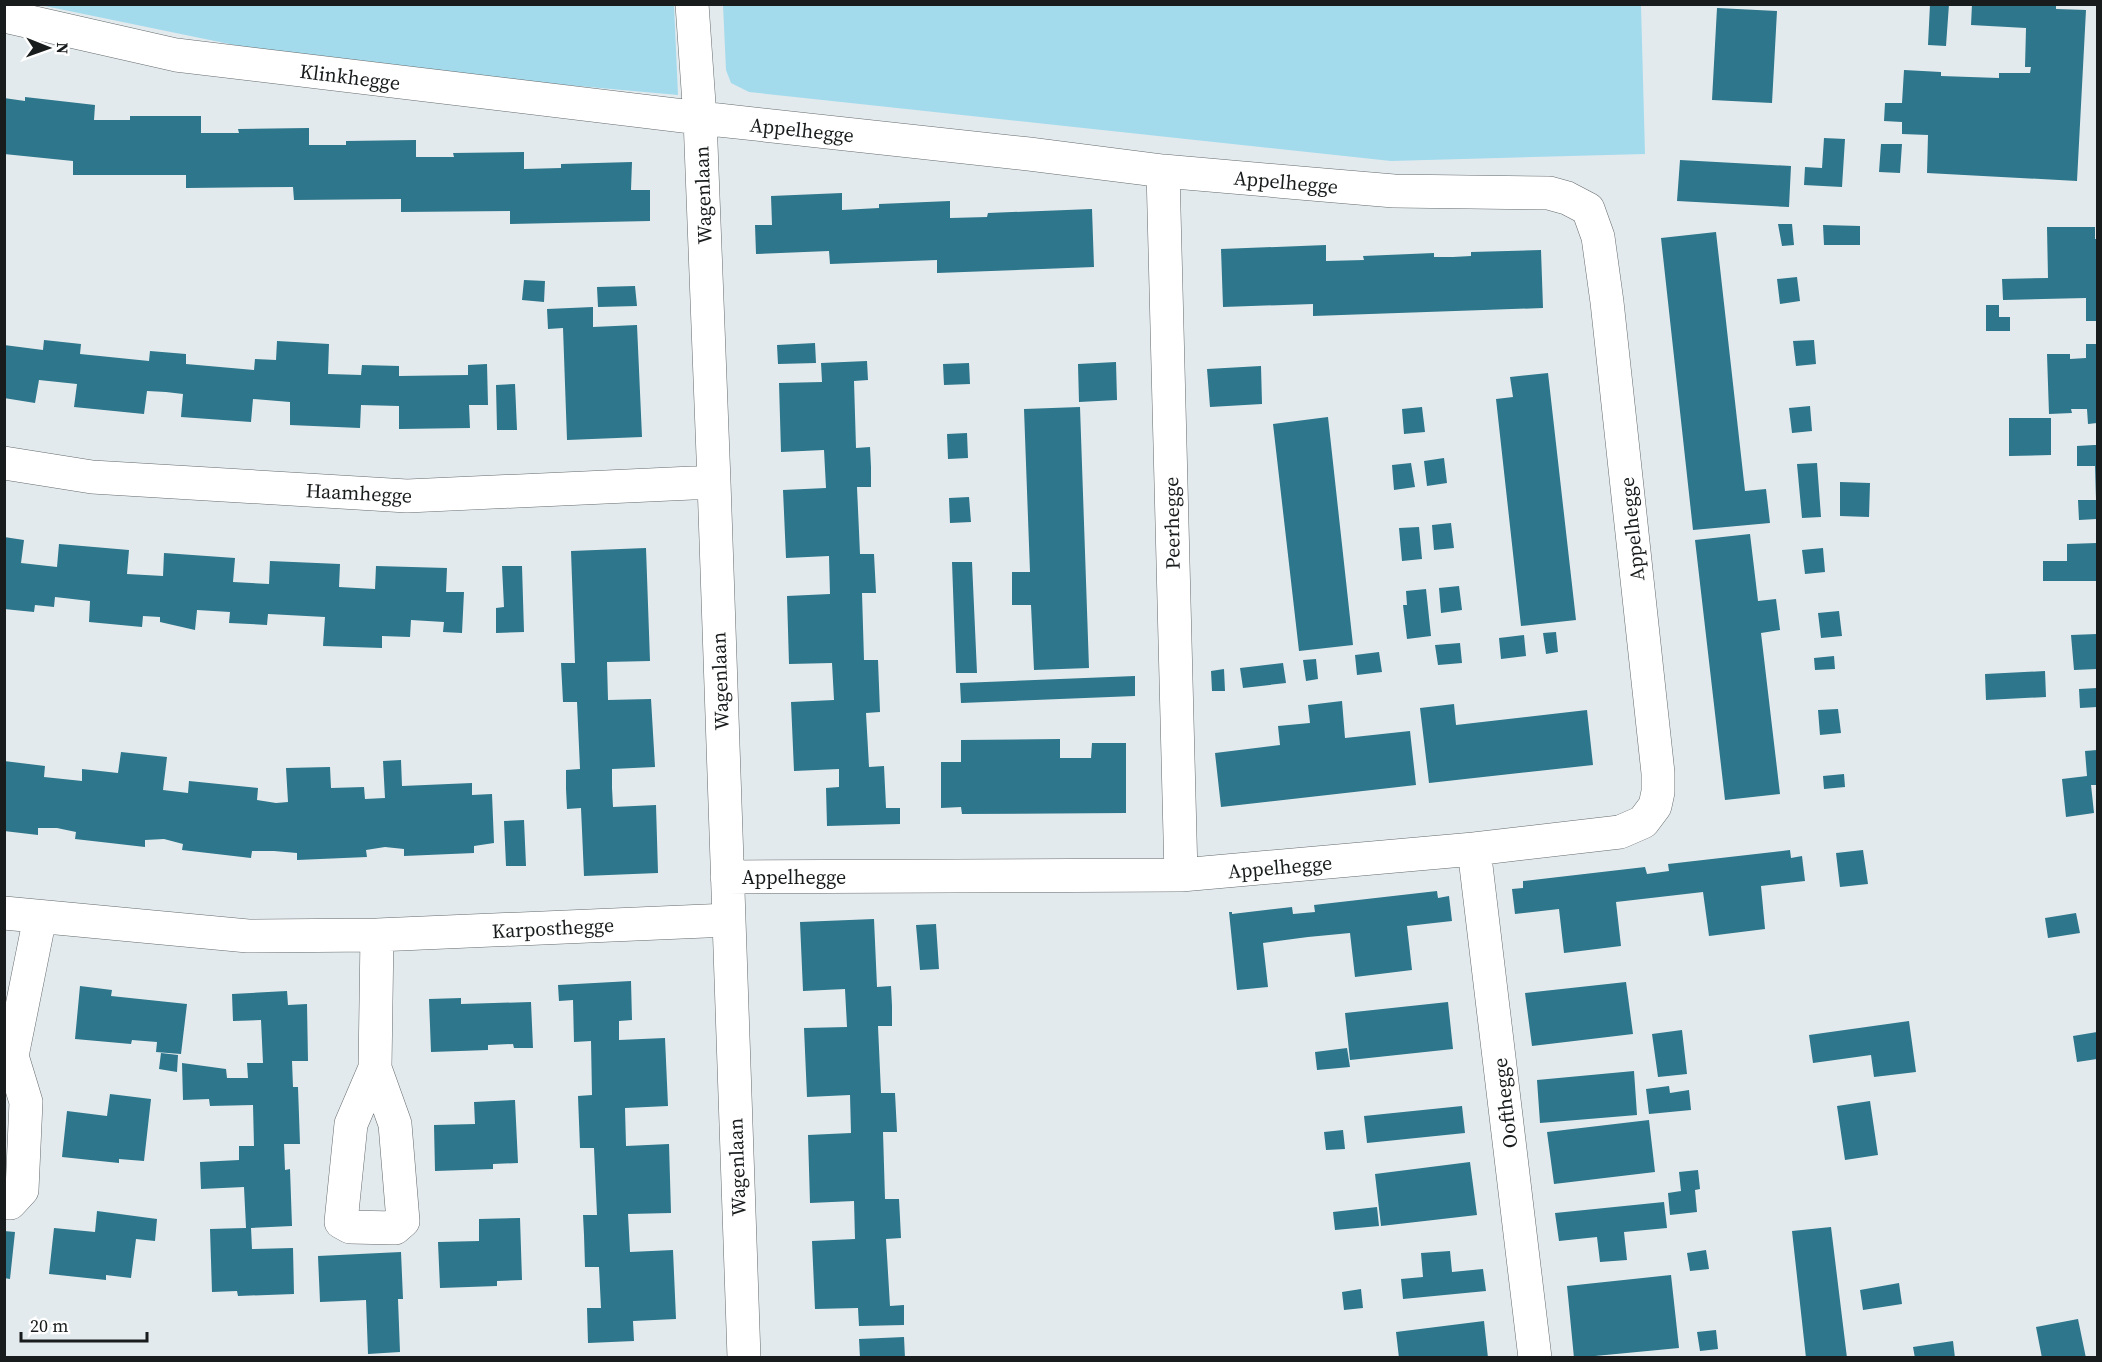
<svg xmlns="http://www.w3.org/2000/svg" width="2102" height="1362" viewBox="0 0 2102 1362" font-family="'Source Serif 4',serif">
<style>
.green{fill:#a3dbed}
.building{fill:#2d768b}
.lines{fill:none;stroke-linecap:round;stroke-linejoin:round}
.street-casing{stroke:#656b6d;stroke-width:34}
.street{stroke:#fff;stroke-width:33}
.labels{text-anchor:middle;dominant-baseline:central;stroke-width:4.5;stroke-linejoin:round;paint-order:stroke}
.street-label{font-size:20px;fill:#191c1d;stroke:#fff}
</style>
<rect width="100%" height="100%" fill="#e3eaed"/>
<!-- green -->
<path class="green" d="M40 5H674L678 95 322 63Z
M723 5H1641L1645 154 1391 161 749 92 731 83 726 70Z"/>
<!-- building -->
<path class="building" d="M1930 4H1949L1946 46 1928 45Z
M1972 4H2056V9L2086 10 2077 181 1927 173 1928 135 1902 134V122L1884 121 1885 103H1902L1904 70 1941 72V76L1999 78V73H2030L2031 67H2025L2026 28 1971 25Z
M1717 8 1777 11 1772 103 1712 100Z
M25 97 95 105 94 120H130V116H201V133H239L238 129 309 128V145H346V141L416 140V157H454L453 153 524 152V169L561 168V164L632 162 631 190H650V221L510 224V211L401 212V199L294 200 293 187 186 188V175H73V161L4 154V98L25 101Z
M1824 138 1845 139 1842 187 1804 185 1805 167 1822 168Z
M1881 144H1902L1900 173 1879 172Z
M1680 160 1791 166 1789 207 1677 201Z
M842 193V210L879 208V204L950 201V218L987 217 988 213 1092 209 1094 267 937 273V260L830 264 829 251 756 254 755 225H772L771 196Z
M1778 224H1792L1794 245 1782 246Z
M1823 225 1860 226V245H1824Z
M2047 227H2095V239H2097V321H2086V298L2003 300 2002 279 2048 278Z
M1716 232 1745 491 1766 489 1770 523 1693 530 1661 238Z
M1326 245V261L1364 260 1363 256 1434 253V257H1453L1471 256V252L1541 250 1543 308 1313 316V304L1223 307 1221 249Z
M1797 277 1800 301 1780 304 1777 279Z
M524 280 545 281 544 302 522 300Z
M635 286 637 306 598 307 597 287Z
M1986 305H1999V317H2010V331H1986Z
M593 307V327L637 325 642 437 567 440 563 328 548 329 547 309Z
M44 340 81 344 80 354 149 361 150 351 186 354V364L254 370 255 359 276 360 277 341 329 344 328 374 361 375 362 365 399 366V376L468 375V365L487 364 488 405H469L470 428 399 429V406L361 405 360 428 290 425V402L253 399 251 422 181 417 183 394 166 392 147 391 144 414 74 407 77 384 39 380 35 403 4 398V345L43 350Z
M1814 340 1816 364 1796 366 1793 341Z
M815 343 816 363 778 364 777 345Z
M2086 344H2097V423L2088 424 2087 409H2071L2072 413 2049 414 2047 354H2070V359L2086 358Z
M867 361 868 380 854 381 856 448 870 447 871 467V487H857L860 554H874L876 593H862L864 660H878L880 712 866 713 869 767 884 766 886 808H900V824L827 826 826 788 839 787V769L794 771 791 702 834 700 832 663 789 664 787 596 830 594 829 556 786 558 783 490 826 488 824 450 781 452 779 383 822 382 821 363Z
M1116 362 1117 400 1079 402 1078 364Z
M969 363 970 384 944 385 943 364Z
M1261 366 1262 404 1210 407 1207 369Z
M1548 373 1576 620 1521 626 1496 399 1513 397 1510 377Z
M515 384 517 430H497L496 385Z
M1810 406 1812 431 1792 433 1789 408Z
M1080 407 1089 668 1034 670 1031 605H1012V572H1030L1024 409Z
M1422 407 1425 432 1404 434 1402 409Z
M1328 417 1353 645 1299 651 1273 424Z
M2009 418H2051V455L2009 456Z
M967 433 968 458 948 459 947 434Z
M2094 445H2097V499H2096L2095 466H2077V446Z
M1444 458 1447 483 1427 486 1424 461Z
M1411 463 1415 487 1394 490 1392 465Z
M1817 463 1821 517 1802 518 1797 464Z
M1840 482 1870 483 1869 517 1840 516Z
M969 497 971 522 950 523 949 498Z
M2078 500H2097V519L2079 520Z
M1451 523 1454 548 1434 550 1432 525Z
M1419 527 1422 559 1402 561 1399 528Z
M1750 534 1758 601 1776 599 1780 630 1761 633 1780 794 1725 800 1695 540Z
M4 537 24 540 21 563 57 567 59 544 129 550 127 574 163 576 164 553 235 558 233 582 269 584 270 561 340 564 339 587 375 589 376 566 447 568 446 592H464L462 633 443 632 444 622 411 620 410 637 382 636V648L323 646 325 617 268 614 267 625 250 624 229 623 230 612 197 610 195 630 160 622V617L143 616 142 627 89 622 90 601 55 597 54 607 35 605 34 612 4 609Z
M2097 543V581H2043V561H2067V544Z
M646 548 650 661 607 662 608 700 651 699 655 767 612 769V788L613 807 656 805 658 873 584 876 581 808 567 809 566 789V770L580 769 577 702H563L561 663H575L571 551Z
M1823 548 1825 572 1805 574 1802 550Z
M952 562H972L977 673H956Z
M502 566H522L524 632 496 633V608L504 607Z
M1459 586 1462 610 1441 613 1439 588Z
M1426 589 1431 636 1407 639 1403 605H1407L1406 591Z
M1839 611 1842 636 1821 638 1818 613Z
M1556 632 1558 652 1546 654 1543 633Z
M2097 634V669L2074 670 2071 635Z
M1524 635 1526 656 1501 659 1499 638Z
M1460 643 1462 663 1438 665 1435 645Z
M1379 652 1382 672 1357 675 1355 655Z
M1834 656 1835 669 1815 670 1814 658Z
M1316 659 1318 679 1306 681 1303 660Z
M1283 663 1286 683 1243 688 1240 668Z
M1224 669 1225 691H1212L1211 671Z
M2045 671 2046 697 1986 700 1985 674Z
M1135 676V696L961 703 960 683Z
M2097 688V707L2080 708 2079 689Z
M1342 701 1345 738 1410 731 1416 785 1221 807 1215 753 1280 745 1278 726 1310 723 1308 705Z
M1454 704 1456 725 1587 710 1593 765 1429 783 1420 708Z
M1838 709 1841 733 1820 735 1818 710Z
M1060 739V758H1091L1092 743H1126V813L962 814 961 807 941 808V762H961V740Z
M2097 750V785H2091L2094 813 2066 817 2062 779 2087 776 2085 751Z
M121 752 167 757 163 790 188 793 189 781 258 788 257 800 276 803 288 802 286 768 330 767 331 788 364 787 365 799 385 798 383 761 401 760 402 786 472 783V795L492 794 494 843 474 846V853L404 856V849L385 847 366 850 367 857 297 860V853L274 851H252L251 858 182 850 183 844 164 839 145 840V847L75 839 76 832 57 828H38V835L4 831V761L45 766 44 777 82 781V769L118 773Z
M1844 774 1845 787 1824 789 1823 776Z
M524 820 526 866H506L504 821Z
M1790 850 1791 858 1802 856 1805 881 1761 886 1765 929 1709 936 1703 892 1616 902 1621 946 1564 953 1559 909 1515 914 1512 889 1523 888V881L1645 867 1647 874 1669 871 1668 864Z
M1863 850 1868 884 1840 887 1836 853Z
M1437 891 1438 898 1449 896 1452 921 1407 926 1412 970 1355 977 1350 933 1308 937 1263 943 1268 987 1237 990 1229 912H1232V914L1292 907 1293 914 1315 912 1314 905Z
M2076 913 2080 933 2048 938 2045 918Z
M874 919 877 987 891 986 892 1006V1026H878L881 1093H895L897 1132H883L885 1199H899L900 1218 901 1238 886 1239 890 1306 904 1305V1325L859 1326 858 1308 815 1309 812 1241 855 1239 854 1201 810 1203 808 1135 851 1133 850 1095 807 1097 804 1028 847 1027 845 989 803 991 800 922Z
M936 924 939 969 920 970 916 925Z
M631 981 632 1020 619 1021V1040L665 1038 668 1106 625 1108 626 1146 669 1144 671 1213 628 1214 630 1252 673 1250 676 1319 633 1321 634 1341 588 1343 587 1308H601L599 1267H585L584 1235 583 1215H597L594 1148H580L578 1096 592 1095 591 1041 574 1042 573 1000 559 1001 558 985Z
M1626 982 1633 1034 1532 1046 1525 993Z
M80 986 112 990 111 996 187 1004 181 1054 156 1052 157 1042 132 1040 131 1044 75 1039Z
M287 991 288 1005 307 1004 308 1061H292L293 1087H298L300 1144H284L285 1170 290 1169 292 1226 251 1228 252 1249 293 1248 294 1294 238 1296 237 1291 212 1292 210 1229 246 1228 244 1187 201 1189 200 1162 239 1160V1146H254L253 1105 210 1106 209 1099 183 1100 182 1063 226 1069 227 1078H248L247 1063H263L261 1020 233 1021 232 994Z
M461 998V1004L531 1002 533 1048H514L513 1044 488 1045V1050L431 1052 429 999Z
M1448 1002 1453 1049 1350 1060 1345 1013Z
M1909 1021 1916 1072 1874 1077 1871 1055 1813 1063 1809 1035Z
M1682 1030 1687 1074 1658 1077 1652 1034Z
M2097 1032V1059L2077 1062 2073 1036Z
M1347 1048 1350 1067 1317 1070 1315 1052Z
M161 1053 178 1055 177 1072 159 1069Z
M1634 1071 1637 1115 1540 1123 1537 1080Z
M1669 1086 1670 1093 1689 1090 1691 1110 1649 1114 1646 1089Z
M110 1094 151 1099 144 1161 119 1159V1163L62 1157 67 1111 107 1116Z
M515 1100 518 1163 493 1164V1169L435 1171 434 1125 475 1124 474 1102Z
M1870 1101 1878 1155 1845 1160 1837 1106Z
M1462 1106 1465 1133 1367 1143 1364 1116Z
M1649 1120 1655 1172 1554 1184 1547 1132Z
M1343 1130 1345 1149 1326 1150 1324 1132Z
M1470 1162 1477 1215 1381 1226 1375 1174Z
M1698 1170 1700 1189 1695 1190 1697 1212 1670 1215 1668 1193 1681 1191 1679 1172Z
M1664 1202 1667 1228 1624 1232 1627 1260 1600 1262 1597 1237 1559 1241 1555 1213Z
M1377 1207 1379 1226 1335 1230 1333 1212Z
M97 1211 157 1219 155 1241 136 1239 131 1278 106 1275V1280L49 1274 54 1228 95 1232Z
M520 1218 522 1280 497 1281V1286L440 1288 438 1242 479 1241V1219Z
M1831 1227 1847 1358H1806L1792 1231Z
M4 1231 15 1232 10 1279 4 1278Z
M1706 1250 1709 1269 1690 1271 1687 1253Z
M1450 1251 1452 1272 1483 1269 1486 1291 1403 1299 1401 1279 1423 1277 1421 1253Z
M401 1252 403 1299H398L400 1352 368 1354 366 1300 320 1302 318 1256Z
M1671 1275 1679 1348 1574 1358 1567 1286Z
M1899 1283 1902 1304 1863 1310 1860 1290Z
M1361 1289 1363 1308 1344 1310 1342 1292Z
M2078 1319 2086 1358H2042L2036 1327Z
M1484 1321 1488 1358H1399L1396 1332Z
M1716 1330 1718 1349 1700 1351 1697 1332Z
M904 1337 905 1358H860L859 1339Z
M1953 1341 1955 1358H1915L1913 1347Z"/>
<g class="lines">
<defs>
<path id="street" d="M692 4 700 118 714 482 744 1358
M4 16 176 55 700 118 1029 154 1163 171 1300 183 1394 191 1549 193 1567 198 1588 209 1598 237 1607 302 1658 773V792L1655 806 1643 822 1620 832 1474 849 1181 875 727 877
M1163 171 1181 875
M4 463 92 477 407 496 714 482
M1474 849 1535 1358
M4 913 248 936 377 935 729 920
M4 1067 12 1056 40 917
M375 1068 395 1124 403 1221 395 1228 350 1227 341 1222 351 1124 375 1068 377 935
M4 1203H10L22 1190 26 1102 12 1056"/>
</defs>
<!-- street casing -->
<use href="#street" class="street-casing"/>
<!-- street -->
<use href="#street" class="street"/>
</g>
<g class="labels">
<!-- street labels -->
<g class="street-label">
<text transform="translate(350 77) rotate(7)">Klinkhegge</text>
<text transform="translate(802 130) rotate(6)">Appelhegge</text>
<text transform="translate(1286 182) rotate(5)">Appelhegge</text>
<text transform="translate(703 195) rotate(-92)">Wagenlaan</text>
<text transform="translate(359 493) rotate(3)">Haamhegge</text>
<text transform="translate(1172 523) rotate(-91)">Peerhegge</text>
<text transform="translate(1632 529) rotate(-96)">Appelhegge</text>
<text transform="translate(720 681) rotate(-92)">Wagenlaan</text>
<text transform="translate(1280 867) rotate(-5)">Appelhegge</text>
<text x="794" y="877">Appelhegge</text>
<text transform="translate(553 928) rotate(-3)">Karposthegge</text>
<text transform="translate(1505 1103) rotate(-97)">Oofthegge</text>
<text transform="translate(737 1167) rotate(-92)">Wagenlaan</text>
</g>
</g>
<!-- border -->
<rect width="2102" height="1362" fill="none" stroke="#191c1d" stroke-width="12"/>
<!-- north arrow -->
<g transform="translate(48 48) rotate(91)" stroke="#ffffff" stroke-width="4.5" paint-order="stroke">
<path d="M0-4.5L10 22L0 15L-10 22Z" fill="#191c1d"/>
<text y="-9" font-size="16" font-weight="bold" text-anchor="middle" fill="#191c1d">N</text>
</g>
<!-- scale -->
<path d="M21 1332v9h126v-9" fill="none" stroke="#191c1d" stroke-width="3"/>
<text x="30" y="1332" font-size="18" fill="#191c1d" stroke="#ffffff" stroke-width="4.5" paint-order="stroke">20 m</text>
</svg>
